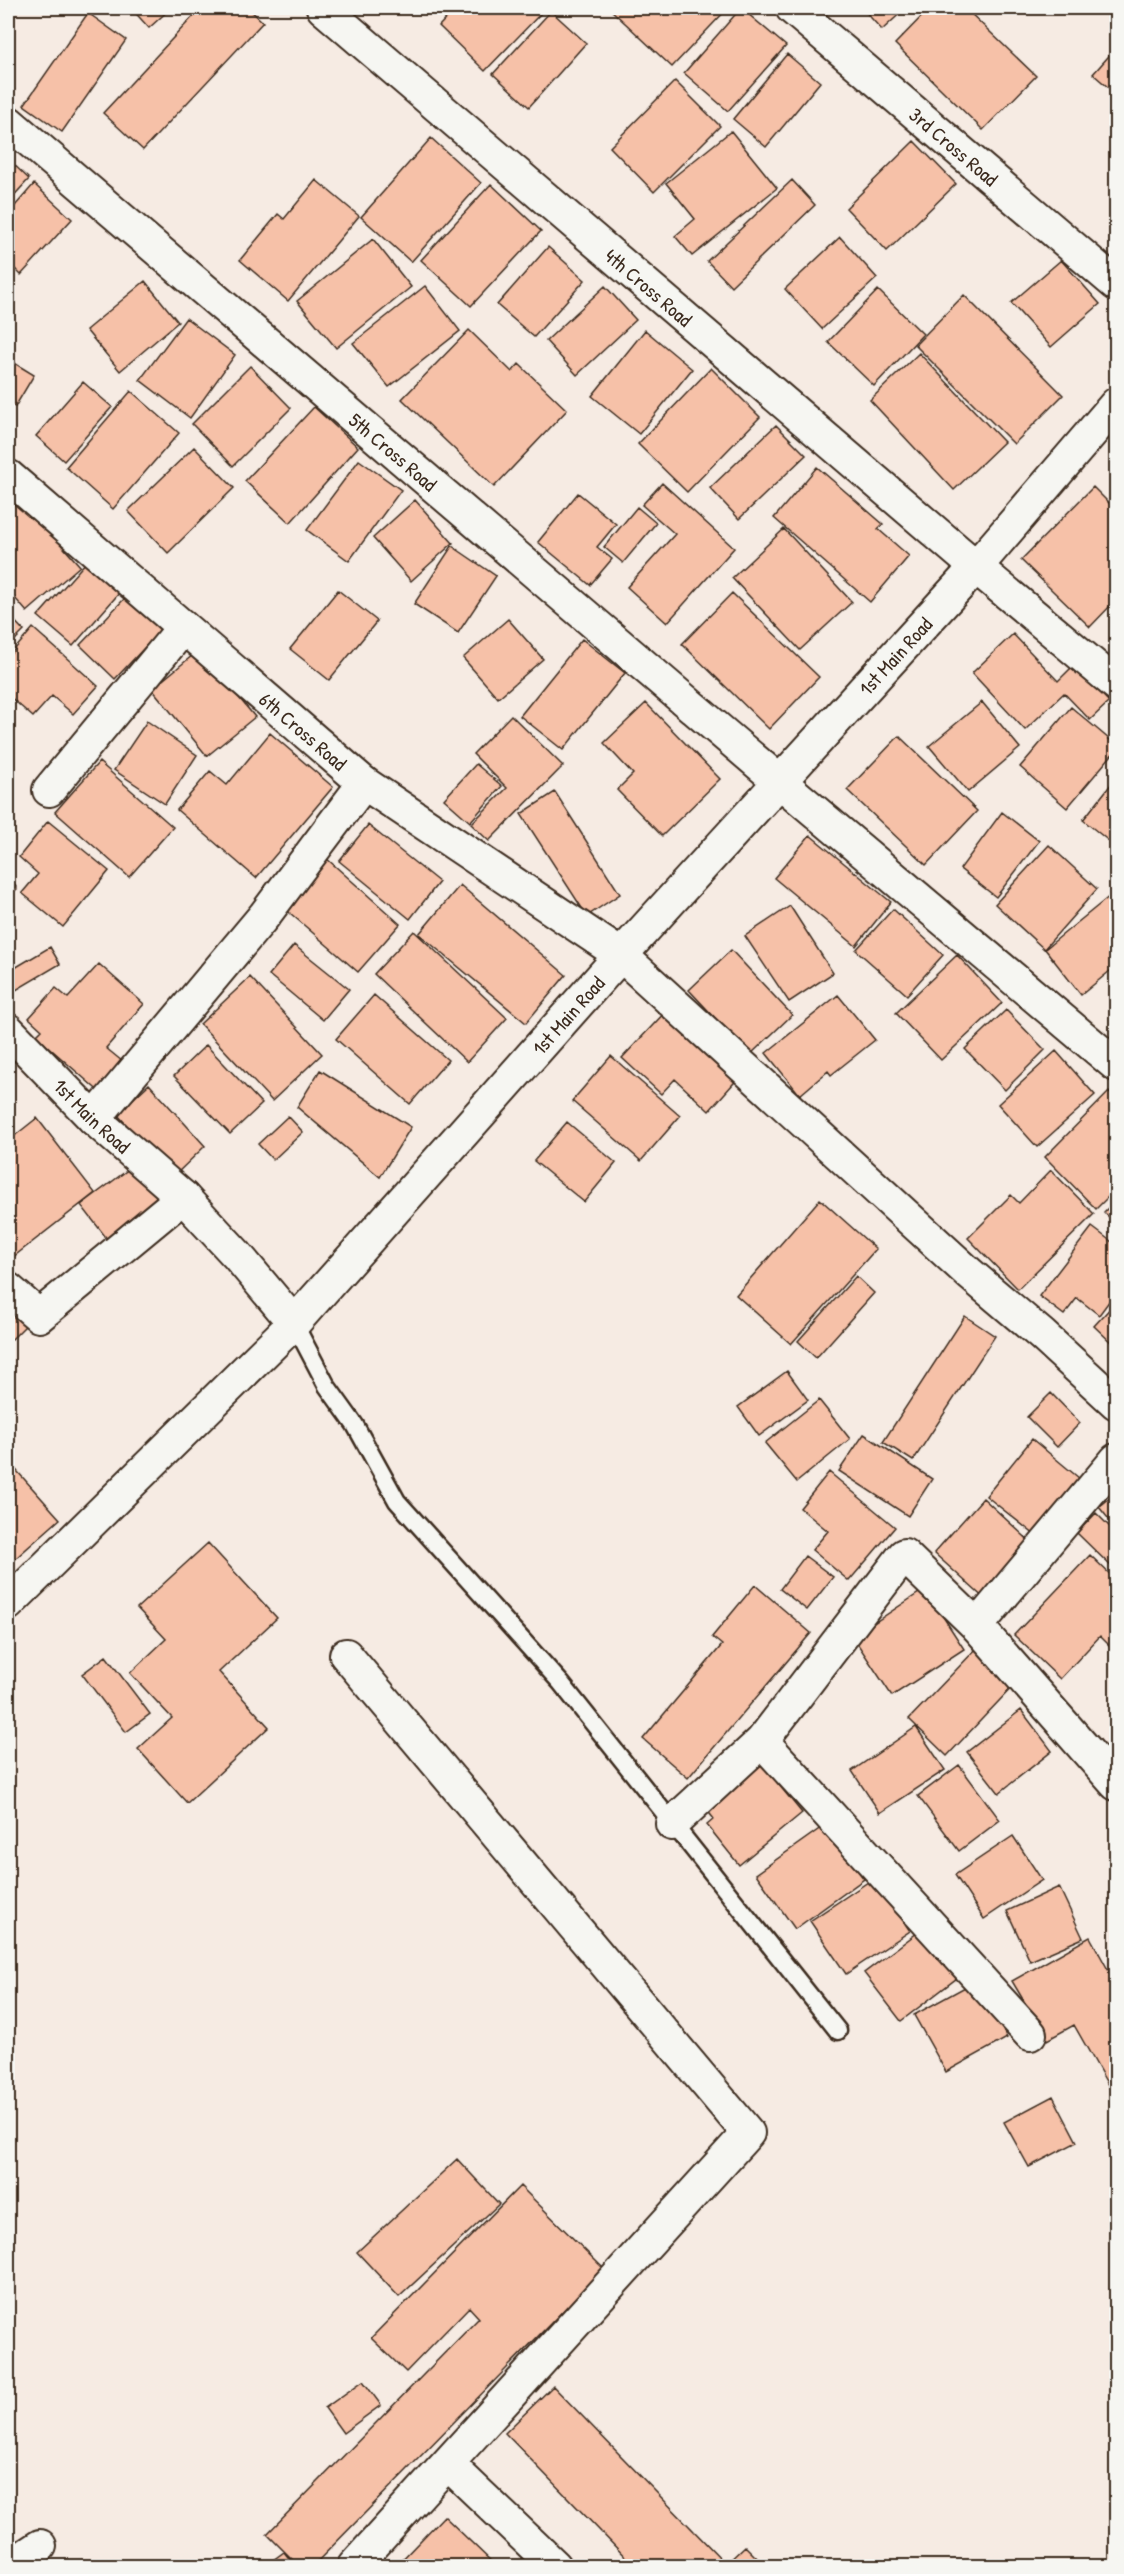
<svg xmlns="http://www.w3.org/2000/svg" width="1124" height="2574" viewBox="0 0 1124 2574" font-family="'Patrick Hand',sans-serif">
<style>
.building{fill:#f6c1a8;stroke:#3b2a1e;stroke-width:1.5}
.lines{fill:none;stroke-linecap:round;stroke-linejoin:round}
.lane-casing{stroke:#3b2a1e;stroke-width:21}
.street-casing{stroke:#3b2a1e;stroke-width:36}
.lane{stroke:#f6f6f2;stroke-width:16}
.street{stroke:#f6f6f2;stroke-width:32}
.labels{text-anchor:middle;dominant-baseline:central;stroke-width:6;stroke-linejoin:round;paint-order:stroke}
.street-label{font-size:20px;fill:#3b2a1e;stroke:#f6f6f2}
</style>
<rect width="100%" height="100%" fill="#f6ebe3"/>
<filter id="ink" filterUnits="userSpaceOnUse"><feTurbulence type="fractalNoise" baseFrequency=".0167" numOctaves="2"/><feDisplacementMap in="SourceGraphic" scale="12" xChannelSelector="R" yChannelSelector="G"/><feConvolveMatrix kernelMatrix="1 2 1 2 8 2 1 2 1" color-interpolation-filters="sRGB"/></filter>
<g filter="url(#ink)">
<!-- building -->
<path class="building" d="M131 8H171L149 28Z
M201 8H248L263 22 143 150 103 113Z
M456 8H546L485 71 439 26Z
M609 8H728L672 67Z
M741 8 786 46 728 111 684 73Z
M862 8H906L882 30Z
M930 8H965L1036 76 983 130 895 44Z
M551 11 586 43 529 107 493 74Z
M88 13 126 40 62 132 24 105Z
M1116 48V94L1093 74Z
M787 54 820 82 766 147 733 119Z
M675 81 720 126 654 192 610 147Z
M731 131 777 188 692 256 675 236 695 219 666 183Z
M431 138 481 183 411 262 361 217Z
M914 141 956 184 887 251 846 208Z
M8 159 29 179 8 202Z
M316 180 359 216 288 301 240 260 278 214 284 219Z
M792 180 815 205 731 286 707 261Z
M34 184 72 219 21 275 8 262V214Z
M491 184 541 231 471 306 421 260Z
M840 237 877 278 822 329 785 289Z
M373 239 411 287 336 348 297 301Z
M548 247 585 280 534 337 497 305Z
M1061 260 1100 304 1051 347 1011 303Z
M145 281 178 322 120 371 86 330Z
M425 286 460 331 389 387 353 343Z
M605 286 636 320 577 375 546 341Z
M878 290 923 334 874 386 828 342Z
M964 295 1063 395 1014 444 915 345Z
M186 318 235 355 190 418 140 380Z
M469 330 512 372 519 364 567 410 494 487 402 399Z
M645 330 692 369 639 434 592 396Z
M919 353 1004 442 954 490 870 400Z
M11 361 34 375 15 407 8 403V367Z
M250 366 291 408 233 466 192 424Z
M711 368 760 417 687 492 638 444Z
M83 382 112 407 64 461 36 436Z
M131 391 179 433 113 509 66 467Z
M314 407 358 447 290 523 245 481Z
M776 425 806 455 739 519 710 488Z
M194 447 234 488 168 553 128 511Z
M359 460 401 490 349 561 307 530Z
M817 467 883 524 878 529 909 556 870 602 774 518Z
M662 483 734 548 667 623 627 587 675 534 642 505Z
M1093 487 1116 510V600L1090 627 1021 560Z
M11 488 80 566 27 612 8 590V492Z
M578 493 616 524 597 547 612 559 590 585 538 542Z
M415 500 453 543 411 581 373 538Z
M637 507 656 523 623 563 604 547Z
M784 529 852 602 800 650 732 578Z
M452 546 496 576 458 633 414 604Z
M87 561 121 591 73 646 38 616Z
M338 590 377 621 329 680 290 649Z
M732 593 819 677 769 729 682 644Z
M126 597 161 630 115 679 80 645Z
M8 614 24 631 8 647Z
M508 619 543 659 498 698 463 658Z
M33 628 98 686 73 714 52 696 33 717 8 695V657Z
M1013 634 1058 681 1074 665 1109 702 1090 720 1064 693 1025 730 972 673Z
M582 639 625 673 563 750 520 716Z
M199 650 255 717 207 756 152 689Z
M982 702 1020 748 968 792 929 746Z
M646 703 720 779 662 836 617 790 633 774 604 743Z
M1071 707 1116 745V750L1067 808 1020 767Z
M511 715 563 766 489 841 471 824 507 788 473 754Z
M147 721 197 755 165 804 114 770Z
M270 733 333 787 256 878 177 810 210 771 227 785Z
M899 736 977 811 926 865 847 790Z
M99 762 173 827 129 877 55 812Z
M476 764 502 786 470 822 444 799Z
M1116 778V847L1083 820Z
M555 792 620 894 587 916 521 814Z
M1002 812 1039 841 996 897 960 869Z
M48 821 109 871 63 927 22 893 38 874 19 857Z
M368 825 439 882 410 919 339 861Z
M810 835 891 902 856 946 774 878Z
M1049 845 1097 889 1044 949 995 904Z
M326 858 400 924 358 972 283 907Z
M8 872 17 889 8 895Z
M460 885 566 975 526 1023 419 934Z
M1116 891V966L1081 995 1045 949Z
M790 906 833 973 789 1002 745 936Z
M893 909 943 955 907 995 856 950Z
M414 931 507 1018 467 1062 374 974Z
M294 945 349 989 323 1020 269 975Z
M50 947 60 964 11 993 8 987V972Z
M731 950 792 1015 750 1055 689 990Z
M957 955 1002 1003 941 1060 896 1013Z
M99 964 144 1004 106 1048 128 1066 103 1095 36 1036 42 1030 29 1018 56 988 68 998Z
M250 977 322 1054 272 1101 200 1024Z
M374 995 448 1060 410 1104 336 1039Z
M838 995 875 1040 831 1075 828 1071 800 1095 766 1053Z
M669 1008 741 1075 709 1111 675 1079 661 1094 622 1058Z
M1006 1010 1045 1050 1005 1090 965 1049Z
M206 1045 262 1104 230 1134 174 1076Z
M1056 1051 1095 1095 1037 1147 998 1104Z
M611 1056 680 1116 641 1161 572 1101Z
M320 1070 411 1127 380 1177 297 1107Z
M149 1084 205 1146 173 1177 117 1114Z
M1109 1092 1116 1100V1189L1096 1209 1045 1157Z
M288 1116 303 1132 273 1160 258 1144Z
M37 1118 95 1193 8 1261V1141Z
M567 1122 616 1163 584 1202 534 1161Z
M133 1166 160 1201 108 1240 81 1205Z
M1051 1170 1094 1214 1018 1289 968 1238 1011 1195 1019 1203Z
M820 1199 876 1249 791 1344 736 1295Z
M1116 1200V1224L1104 1212Z
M1092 1227 1116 1245V1292L1099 1315 1077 1298 1064 1315 1039 1296Z
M856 1276 874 1293 816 1358 798 1341Z
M8 1298 30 1321 8 1343Z
M1116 1302V1347L1094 1326Z
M965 1316 995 1336 913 1461 883 1442Z
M787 1371 808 1400 759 1436 738 1407Z
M1051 1393 1080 1423 1057 1447 1027 1417Z
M819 1400 850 1439 797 1482 765 1443Z
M864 1434 932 1479 908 1516 839 1471Z
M1032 1439 1085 1483 1040 1539 986 1496Z
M8 1461 60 1519 8 1565Z
M829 1472 895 1527 849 1581 812 1550 828 1531 800 1508Z
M1116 1493V1528L1099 1507Z
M983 1498 1036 1547 987 1601 934 1553Z
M1096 1513 1116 1533V1571L1077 1533Z
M208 1543 277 1618 219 1672 269 1727 187 1803 138 1749 172 1718 130 1673 166 1639 137 1608Z
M1090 1555 1116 1580V1652L1100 1636 1060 1679 1014 1635Z
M805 1556 833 1577 807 1610 780 1589Z
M755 1585 811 1633 688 1778 643 1739 722 1645 712 1637Z
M925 1589 964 1649 892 1696 853 1637Z
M978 1647 1016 1683 947 1756 909 1719Z
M106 1656 150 1714 126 1732 82 1674Z
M1021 1710 1052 1751 999 1793 967 1752Z
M916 1727 945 1770 880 1813 852 1771Z
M761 1763 802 1813 739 1865 707 1825 714 1819 706 1809Z
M959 1765 1000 1820 959 1851 918 1796Z
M825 1825 864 1879 795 1929 756 1874Z
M1013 1836 1042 1880 984 1919 955 1875Z
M874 1878 910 1931 846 1974 810 1921Z
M1059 1887 1083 1938 1030 1961 1007 1911Z
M921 1930 957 1978 901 2021 864 1973Z
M1090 1937 1116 1984V2099L1074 2025 1047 2040 1012 1981Z
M976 1981 1007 2038 946 2072 914 2015Z
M1053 2096 1077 2142 1029 2167 1004 2122Z
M457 2159 499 2204 399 2297 357 2252Z
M520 2186 604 2269 313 2566H299L267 2534 479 2318 469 2307 406 2372 371 2338Z
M363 2381 381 2405 343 2433 325 2408Z
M553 2386 726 2564 745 2546 765 2566H634L505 2433Z
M444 2516 496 2566H396Z
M284 2552 295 2566H265Z"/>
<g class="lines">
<defs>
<path id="lane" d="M294 1323 327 1386 355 1425 397 1501 561 1683 838 2031"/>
<g id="street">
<path id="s1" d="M323 8 976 567 1116 684"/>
<path id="s2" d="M792 8 1116 284"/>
<path id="s3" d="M8 122 779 781 1116 1065"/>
<path id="s4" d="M8 476 364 783 621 955 970 1274 1042 1335 1116 1403"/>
<path d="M49 790 183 628"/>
<path id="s5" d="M8 1030 94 1119 183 1197 237 1255 294 1323"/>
<path d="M94 1119 264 916 364 783"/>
<path d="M8 1289 39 1316 183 1197"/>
<path id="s6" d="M8 1604 294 1323 621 955 976 567 1116 404"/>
<path d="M977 1626 1116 1784"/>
<path d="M346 1655 748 2133 354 2566"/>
<path d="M762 1741 1030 2034"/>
<path d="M672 1824 762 1741 904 1555 977 1626 1116 1460"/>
<path d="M448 2464 555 2566"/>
<path d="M10 2566 40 2546"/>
</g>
</defs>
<!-- lane casing -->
<use href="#lane" class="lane-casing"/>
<!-- street casing -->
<use href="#street" class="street-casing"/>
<!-- lane -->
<use href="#lane" class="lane"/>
<!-- street -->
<use href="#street" class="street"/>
</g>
</g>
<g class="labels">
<!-- street labels -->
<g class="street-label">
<text stroke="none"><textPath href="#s2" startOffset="213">3rd Cross Road</textPath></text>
<text stroke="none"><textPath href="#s1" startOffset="429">4th Cross Road</textPath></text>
<text stroke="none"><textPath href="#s3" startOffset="507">5th Cross Road</textPath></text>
<text stroke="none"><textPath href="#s6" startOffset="1299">1st Main Road</textPath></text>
<text stroke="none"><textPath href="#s4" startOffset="390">6th Cross Road</textPath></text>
<text stroke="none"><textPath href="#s6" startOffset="813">1st Main Road</textPath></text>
<text stroke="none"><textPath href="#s5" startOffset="120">1st Main Road</textPath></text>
</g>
</g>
<!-- margin -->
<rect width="1124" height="2574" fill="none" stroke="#f6f6f2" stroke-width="30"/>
<rect x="15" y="15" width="1094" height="2544" fill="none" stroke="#3b2a1e" stroke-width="2" filter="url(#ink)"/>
</svg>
